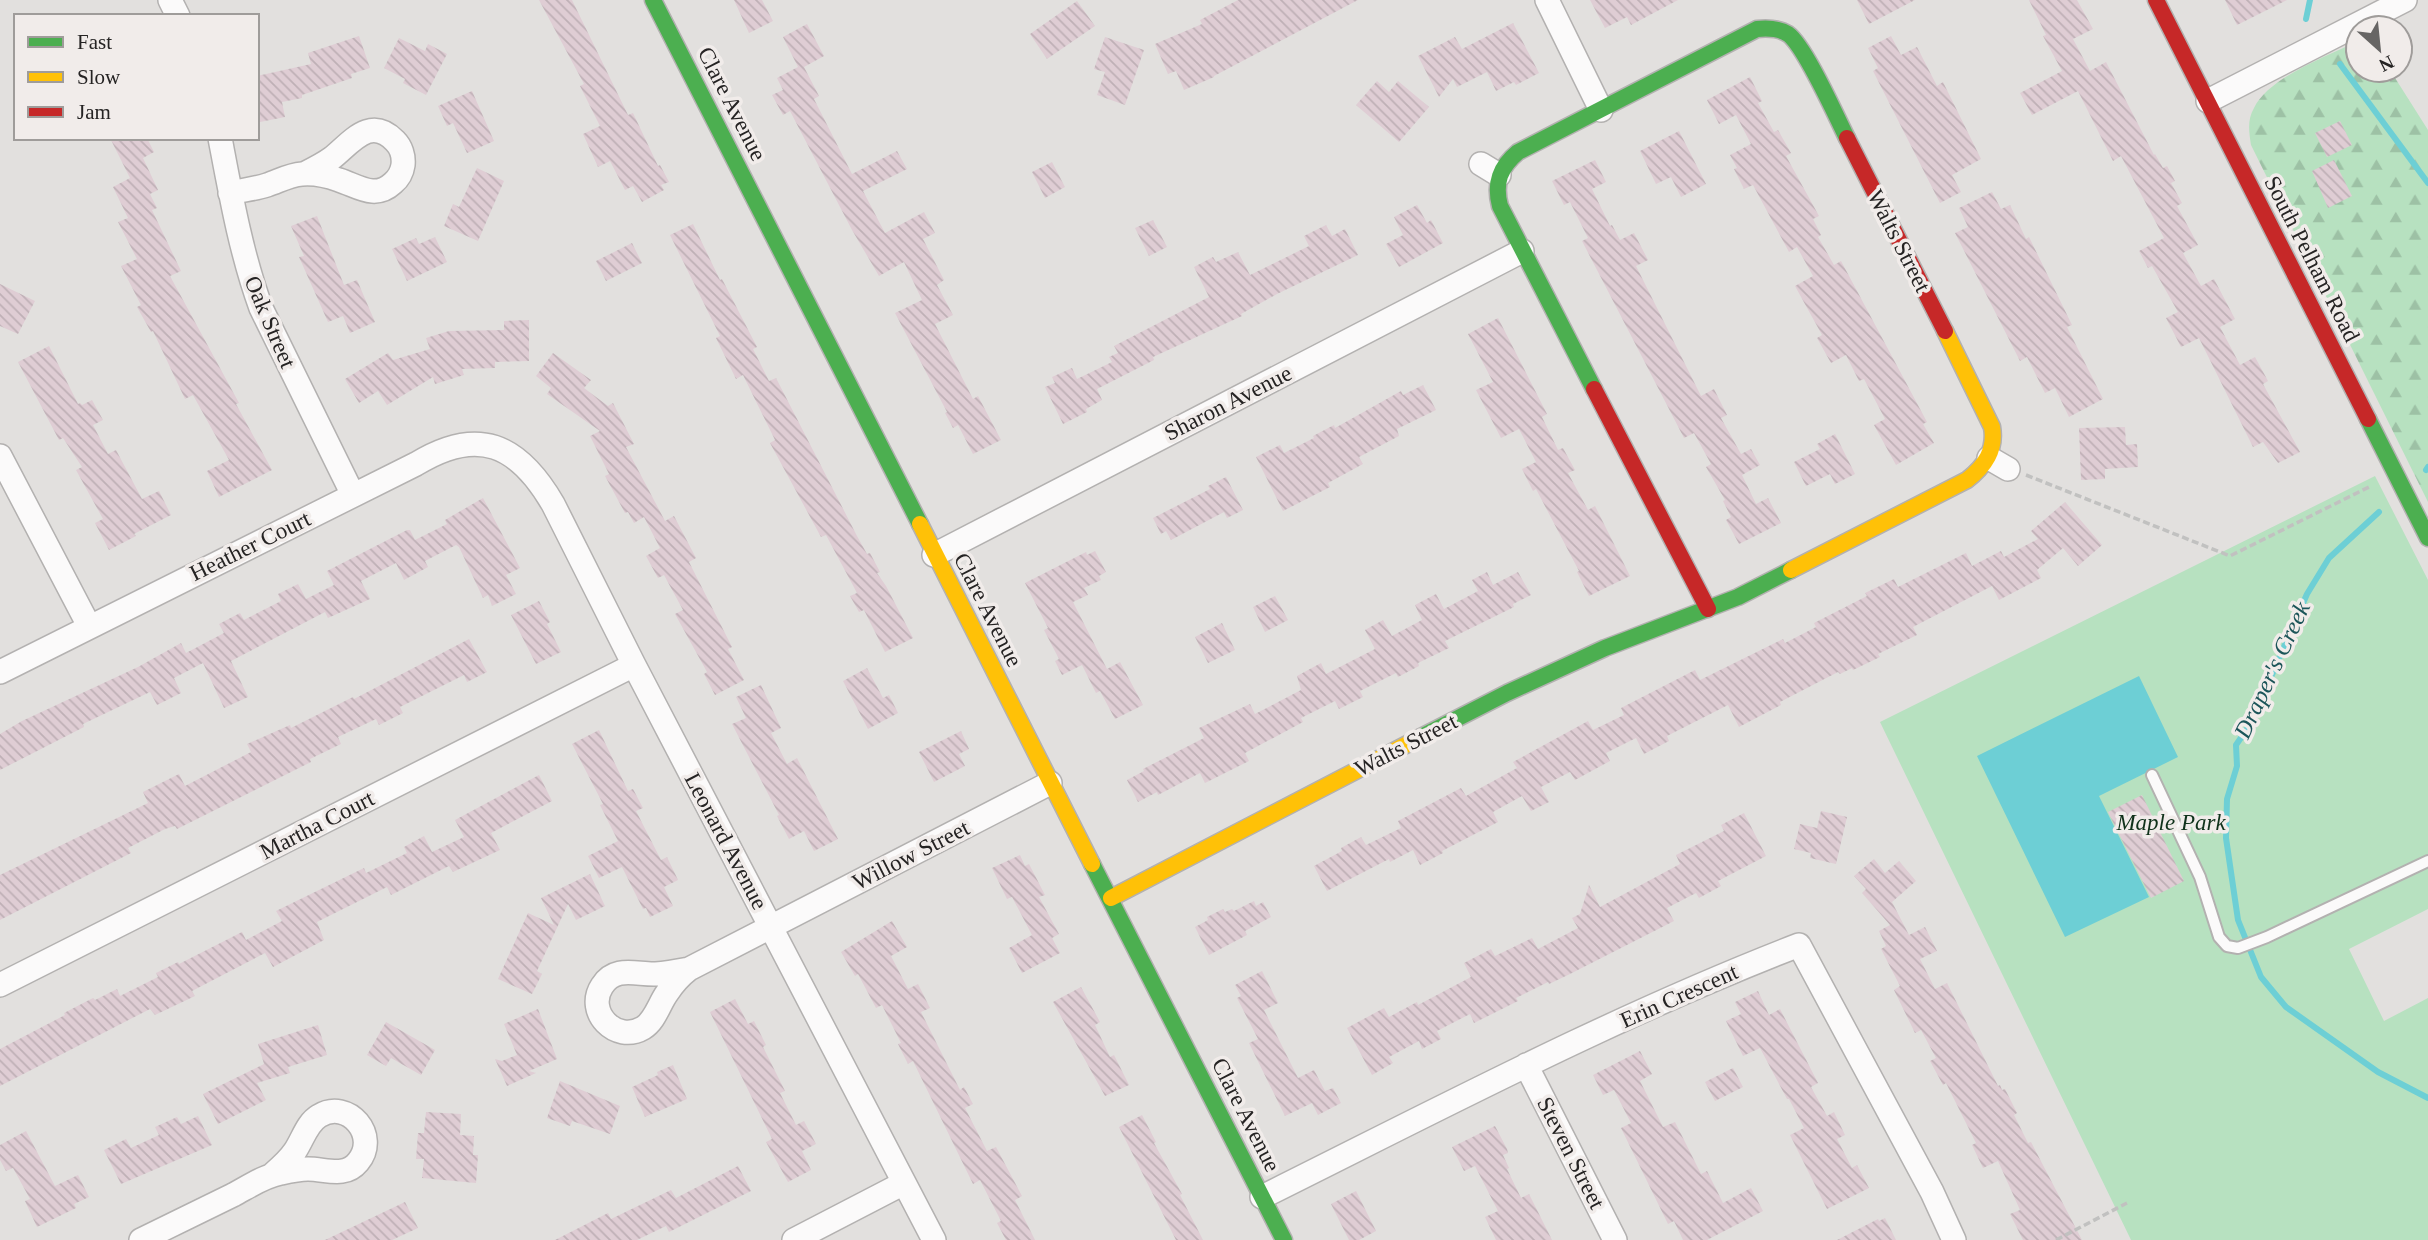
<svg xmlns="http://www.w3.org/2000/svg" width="2428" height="1240" viewBox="0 0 2428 1240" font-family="Georgia,serif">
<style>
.green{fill:#b7e1c0}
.forest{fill:url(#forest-firs)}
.water{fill:#6dcfd5}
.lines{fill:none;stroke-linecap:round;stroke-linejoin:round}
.stream{stroke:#6dcfd5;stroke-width:6}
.building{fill:url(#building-back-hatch)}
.lane-casing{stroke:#b3b1b0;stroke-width:14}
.street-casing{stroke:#b3b1b0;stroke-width:26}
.fast-casing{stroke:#b3b1b0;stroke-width:19}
.slow-casing{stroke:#b3b1b0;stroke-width:19}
.jam-casing{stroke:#b3b1b0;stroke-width:19}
.path{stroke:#c1c1c0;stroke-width:3.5;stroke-dasharray:7 3.5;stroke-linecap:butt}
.lane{stroke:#fbfafa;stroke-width:10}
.street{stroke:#fbfafa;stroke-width:23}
.fast{stroke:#4caf50;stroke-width:16}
.slow{stroke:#ffc107;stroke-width:16}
.jam{stroke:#c62828;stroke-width:16}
.labels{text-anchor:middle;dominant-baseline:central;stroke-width:7;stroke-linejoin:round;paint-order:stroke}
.street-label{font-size:23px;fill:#252323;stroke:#f1ecea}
.park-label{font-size:23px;font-style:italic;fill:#10321b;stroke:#f1ecea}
.water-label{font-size:24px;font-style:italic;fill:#1c5559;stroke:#f1ecea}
</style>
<defs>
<pattern id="forest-firs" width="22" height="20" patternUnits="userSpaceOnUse" patternTransform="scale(1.75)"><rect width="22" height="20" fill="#b7e1c0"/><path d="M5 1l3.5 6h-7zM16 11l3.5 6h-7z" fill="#9dc1a5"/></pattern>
<pattern id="building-back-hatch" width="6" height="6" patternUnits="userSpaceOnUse" patternTransform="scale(1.75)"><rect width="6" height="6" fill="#dfcdd4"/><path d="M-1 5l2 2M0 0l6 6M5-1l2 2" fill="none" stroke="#bfb0b6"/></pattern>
</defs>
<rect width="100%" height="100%" fill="#e2e0de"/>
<!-- green -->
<path class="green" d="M2375 476 2428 580V909L2349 949 2384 1021 2428 998V1240H2131L1880 722Z"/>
<!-- forest -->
<path class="forest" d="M2358 41V70H2390L2428 130V502L2251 145C2249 132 2247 120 2254 108 2269 77 2328 56 2358 41Z"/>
<!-- water -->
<path class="water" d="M2139 676 2178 757 2099 796 2149 897 2065 937 1977 756Z"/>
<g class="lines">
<!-- stream -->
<path class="stream" d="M2306 19 2310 0
M2340 64 2428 183
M2426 470 2428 467
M2379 512 2329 558 2307 594 2251 723 2236 745 2237 766 2227 799 2226 838 2238 920 2261 977 2286 1007 2378 1072 2428 1098"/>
</g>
<!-- building -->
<path class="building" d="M539 0H572L628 115 633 113 658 166 660 165 669 182 661 185 664 190 642 202 633 186 625 190 610 161 598 167 583 134 600 126 580 86 584 84Z
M734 0H762L773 21 749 33Z
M1238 0H1358L1214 76V77L1184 90 1176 71 1168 74 1155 44 1202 24 1200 20Z
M1590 0H1678L1631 25 1627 17 1605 28Z
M1857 0H1915L1869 24Z
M2029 0H2077L2093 29 2073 39 2090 71 2106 62 2154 155 2155 154 2163 168 2167 166 2175 181 2171 183 2182 203 2177 206 2198 245 2183 253 2201 286 2214 279 2235 319 2220 327 2240 365 2255 357 2268 381 2263 384 2300 452 2278 463 2263 442 2253 447 2199 338 2181 347 2166 318 2178 312 2152 266 2148 268 2139 251 2164 238 2121 156 2113 161 2078 91 2032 115 2020 93 2062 71 2043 36 2046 35Z
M2225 0H2287L2237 25Z
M1077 1 1095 26 1047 59 1030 34Z
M1513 23 1539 73 1516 85 1514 82 1496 91 1487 72 1457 87 1453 79 1439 97 1418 56 1455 37 1462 49Z
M807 24 824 56 804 67 819 96 814 99 852 174 897 151 907 169 863 191 885 233 924 212 935 233 923 239 944 280 937 285 953 315 935 324 973 399 978 396 1001 440 973 454 958 425 953 428 945 413 947 412 895 313 922 300 904 262 879 276 852 230 790 111 783 115 772 95 783 90 777 78 798 67 783 37Z
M359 36 370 68 351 74 352 78 302 95V98L282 102 285 117 260 122 257 108V76L311 64 308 53Z
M1891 36 1901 55 1917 47 1937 86 1943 82 1981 159 1952 175 1961 192 1940 203 1873 71 1878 68 1868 48Z
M1105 37 1144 50 1125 105 1097 95 1105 72 1094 69Z
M399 38 425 51 428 44 447 54 426 95 403 83 405 79 384 68Z
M1750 77 1762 101 1758 103 1774 132 1778 130 1791 153 1786 156 1819 216 1813 219 1821 235 1818 237 1834 265 1841 261 1927 422 1923 424 1934 443 1896 465 1874 425 1885 419 1864 379 1859 381 1846 355 1831 363 1817 338 1822 335 1795 286 1813 276 1797 247 1789 252 1753 185 1744 189 1734 169 1737 168 1730 155 1751 144 1736 115 1719 124 1707 100Z
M1377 81 1389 92 1398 81 1429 107 1399 142 1356 105Z
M472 91 494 141 467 153 453 123 447 126 438 106Z
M2340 121 2352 145 2327 157 2315 133Z
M1679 131 1706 184 1681 197 1671 177 1656 184 1640 151Z
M110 138H147L154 152 143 158 158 190 150 194 157 208 152 210 181 271 170 276 239 403 236 404 272 470 219 497 207 471 229 460 193 395 185 399 153 331 151 332 137 307 141 305 121 266 137 259 118 222 128 218 113 187 130 178Z
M1595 160 1606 182 1592 189 1610 226 1612 225 1620 240 1634 233 1648 260 1636 266 1701 396 1714 389 1727 415 1721 418 1741 454 1751 449 1760 465 1742 475 1756 504 1768 498 1781 523 1739 544 1726 520 1731 517 1723 501 1725 500 1706 467 1711 464 1694 433 1684 438 1582 241 1588 238 1570 202 1564 205 1552 181Z
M2334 160 2352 196 2328 208 2312 171Z
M1052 162 1065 187 1045 198 1032 172Z
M477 168 504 181 478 241 444 226 453 204 459 207Z
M1992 192 2001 209 2010 205 2026 239 2029 237 2072 325 2067 327 2103 399 2069 417 2055 388 2045 393 2027 357 2020 361 1955 233 1968 227 1959 208Z
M1417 205 1427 223 1431 220 1443 243 1399 267 1386 244 1403 235 1394 217Z
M317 216 344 285 357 280 375 322 350 333 343 316 328 322 299 257 304 256 291 226Z
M1153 220 1167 247 1149 256 1135 228Z
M693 224 720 280 722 279 757 347 753 349 769 381 776 378 857 536 867 554 870 553 880 572 877 573 886 586 913 638 885 652 864 610 859 612 850 596 857 593 826 535 821 537 770 443 775 440 743 375 736 379 716 338 720 336 670 235Z
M1326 225 1332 236 1345 229 1358 255 1277 294 1241 314 1242 316 1153 357 1154 360 1097 389 1102 400 1086 409 1087 412 1063 424 1045 387 1055 383 1052 377 1072 368 1077 379 1112 362 1109 357 1118 353 1114 346 1209 297 1194 267 1213 257 1216 262 1238 252 1250 275 1309 246 1304 236Z
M435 237 447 262 407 281 392 249 416 238 419 244Z
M632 243 642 263 606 281 596 261Z
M0 284 35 301 18 334 0 326Z
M1498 318 1547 414 1542 417 1558 450 1563 448 1575 470 1568 473 1588 510 1595 506 1630 576 1589 596 1577 572 1579 571 1536 489 1533 491 1522 469 1536 462 1519 429 1501 438 1476 390 1493 382 1468 334Z
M529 320V361L495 362V368L462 369 464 375 435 384 433 377 387 405 378 391 359 403 345 379 388 353 393 360 430 349 426 338 449 331 504 330V321Z
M49 346 78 404 80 403 82 405 92 400 103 420 93 425 108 454 116 450 142 499 159 491 171 515 134 534 136 536 109 550 95 523 103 519 76 470 82 467 63 438 59 440 18 362Z
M553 353 591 380 584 388 608 406 613 403 634 444 626 447 665 521 674 516 696 558 689 562 732 647 728 649 744 680 715 695 704 674 707 672 675 614 683 610 664 575 658 578 646 556 660 548 644 517 634 523 628 512 625 513 605 476 609 474 590 436 600 431 547 394 551 388 536 376Z
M1423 385 1436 410 1397 429 1399 436 1359 457 1363 464 1328 483 1330 487 1283 511 1256 457 1280 445 1284 453 1314 438 1313 436 1334 425 1335 428 1401 391 1403 395Z
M2125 427 2126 445 2137 444 2138 467 2105 469V479L2081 480 2079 428Z
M1835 434 1855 474 1835 484 1830 474 1806 486 1794 462 1820 449 1817 444Z
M1226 477 1243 510 1227 518 1224 512 1171 540 1166 531 1161 534 1153 518 1210 489 1208 486Z
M483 498 520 568 506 575 516 594 492 606 488 595 483 598 459 547 456 545 425 561 428 567 404 580 396 563 361 581 370 599 328 618 325 612 231 661 248 697 224 708 203 663 174 678 181 693 157 705 150 692 83 724 84 727 0 770V734L22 721 138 667 181 643 186 653 224 633 219 624 240 613 244 620 281 601 278 594 298 584 306 599 334 585 327 571 407 530H410L415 540 447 524 445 520Z
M2065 502 2102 545 2078 566 2063 548 2037 570 2041 578 1999 600 1992 586 1913 627 1917 635 1878 654 1880 657 1853 670 1852 668 1840 674 1838 672 1780 702 1781 705 1739 727 1728 705 1667 736 1669 741 1644 754 1636 738 1606 753 1610 761 1575 780 1570 772 1541 787 1549 802 1531 811 1522 796 1493 812 1498 822 1442 851 1443 853 1420 865 1413 850 1390 862 1389 859 1327 891 1314 866 1342 851 1341 848 1361 837 1366 845 1401 828 1398 821 1461 788 1466 796 1517 768 1513 762 1588 721 1593 730 1624 715 1621 708 1695 670 1700 680 1783 639 1785 643 1816 627 1814 623 1867 596 1865 593 1894 579 1898 587 1966 553 1972 566 2001 551 2004 557 2038 539 2031 531Z
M1095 551 1106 572 1099 576 1101 580 1084 588 1088 595 1073 602 1107 669 1120 662 1143 705 1115 719 1100 691 1096 693 1082 665 1062 675 1055 661 1059 659 1044 630 1048 628 1025 583 1086 552 1087 555Z
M1487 572 1493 585 1518 572 1531 595 1513 604 1514 607 1445 641 1449 648 1418 663 1419 666 1398 677 1396 673 1360 691 1363 697 1339 709 1335 701 1301 718 1303 722 1245 753 1249 761 1205 783 1200 773 1158 795 1157 792 1138 802 1127 780 1144 771 1143 769 1204 738 1199 728 1250 704 1255 714 1301 690 1297 676 1321 663 1326 674 1375 649 1365 630 1383 620 1392 636 1422 620 1415 605 1436 594 1444 609 1478 591 1472 580Z
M1275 596 1288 620 1265 632 1253 607Z
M539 601 550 622 547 624 561 652 536 664 511 615Z
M1222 623 1235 650 1208 663 1195 637Z
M469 639 487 672 467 682 464 675 400 707 403 713 379 725 376 719 338 737 341 744 310 759 311 762 177 829 175 826 165 829 128 848 131 853 0 920V875L148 803 143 792 179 774 185 786 251 752 247 744 290 725 291 728 353 697 354 699Z
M867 668 883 698 889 695 898 713 868 729 843 681Z
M761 685 781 728 771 733 787 764 797 758 838 839 814 851 804 831 789 839 777 816 779 815 732 724 746 718 736 697Z
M599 730 628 791 633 789 643 808 636 811 661 860 667 857 678 880 664 887 673 906 650 917 646 908 643 909 622 867 599 878 588 856 618 841 600 805 603 804 572 744Z
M961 731 969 749 959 754 965 766 934 782 919 752Z
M539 775 552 801 491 833 500 850 453 872 449 866 391 895 387 887 317 922 324 940 273 967 265 953 192 991 195 996 155 1015 150 1009 0 1086V1049L65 1015 64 1013 93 998 95 1000 117 989 120 996 158 977 156 973 178 962 179 964 242 932 246 940 282 921 276 911 364 868 366 873 407 853 404 847 424 836 432 852 464 837 455 820Z
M2142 795 2184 881 2151 898 2108 812Z
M1821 811 1847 817 1836 864 1810 858 1811 853 1794 849 1800 824 1817 828Z
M1744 813 1766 856 1718 881 1721 886 1699 898 1696 893 1667 908 1674 921 1570 974 1549 984 1548 982 1516 998 1518 1001 1474 1023 1470 1014 1437 1031 1441 1039 1422 1049 1419 1041 1389 1057 1393 1063 1372 1075 1347 1028 1384 1008 1389 1017 1417 1002 1418 1005 1471 977 1464 963 1491 949 1495 956 1532 938 1538 949 1578 928 1572 918 1580 914 1589 885 1600 907 1680 864 1676 855 1724 831 1721 825Z
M1020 855 1025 866 1029 864 1045 895 1039 897 1059 934 1052 938 1060 953 1022 973 1009 948 1032 935 1012 897 1007 899 992 868Z
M1874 859 1885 873 1899 861 1916 881 1892 902 1909 935 1925 927 1937 951 1920 959 1935 989 1947 983 1998 1086 2000 1085 2002 1090 2005 1089 2017 1113 2014 1115 2028 1143 2031 1142 2082 1240H2023L2010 1214 2020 1210 1998 1161 1983 1168 1972 1145 1976 1143 1946 1083 1943 1085 1930 1061 1936 1058 1921 1030 1915 1033 1894 990 1900 986 1881 949 1886 946 1879 931 1890 925 1862 893 1866 889 1854 876Z
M590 874 605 906 576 920 568 904 537 971 542 974 532 994 498 979 528 913 554 925 541 898Z
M1254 901 1256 906 1263 902 1271 917 1245 931 1247 935 1209 955 1195 927 1208 920 1207 917 1223 909 1225 912 1232 909 1234 911Z
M892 921 907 947 891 956 908 989 918 984 930 1008 921 1012 960 1090 964 1087 973 1104 965 1108 987 1151 996 1147 1022 1196 1015 1200 1035 1240H1006L997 1223 1001 1221 980 1180 973 1184 913 1061 908 1064 898 1044 901 1043 882 1005 876 1008 858 974 855 976 841 952Z
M1262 971 1278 1003 1264 1010 1298 1078 1314 1070 1325 1091 1333 1088 1341 1103 1318 1115 1312 1103 1285 1116 1249 1043 1258 1039 1237 998 1241 996 1235 985Z
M1081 987 1100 1022 1095 1025 1110 1057 1114 1055 1129 1085 1105 1096 1053 1002Z
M1758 991 1769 1015 1780 1009 1818 1083 1811 1087 1827 1116 1834 1112 1845 1135 1837 1139 1852 1168 1857 1165 1869 1188 1827 1209 1790 1135 1804 1128 1789 1099H1787L1760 1048 1743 1056 1726 1021 1741 1014 1735 1002Z
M735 999 748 1024 754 1021 766 1045 763 1047 785 1091 780 1093 796 1125 804 1121 816 1144 802 1151 811 1170 788 1182 766 1142 772 1139 710 1012Z
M538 1009 557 1059 529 1071 536 1073 507 1086 495 1059 502 1061 517 1055 504 1024Z
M386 1022 435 1050 421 1075 391 1058 386 1066 367 1055Z
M318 1025 327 1055 288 1067 290 1073 257 1083 266 1100 218 1124 203 1094 264 1064 258 1044Z
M1640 1051 1652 1074 1640 1081 1663 1127 1675 1122 1701 1174 1707 1171 1723 1203 1751 1188 1763 1211 1707 1240H1683L1674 1221 1668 1224 1621 1128 1631 1123 1614 1090 1603 1095 1593 1075Z
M673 1065 687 1099 645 1117 632 1087 658 1075 657 1072Z
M1733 1068 1743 1087 1715 1101 1705 1082Z
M560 1081 620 1106 610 1134 572 1121 570 1126 547 1118Z
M426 1112 461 1114 460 1135 474 1136 473 1155H478L476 1183 422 1178 424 1159H416L418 1133H424Z
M1142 1115 1156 1142 1154 1143 1182 1194 1180 1195 1203 1240H1176L1119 1127Z
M198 1116 212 1145 121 1184 104 1150 126 1139 131 1148 159 1135 155 1127 177 1117 181 1124Z
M1495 1126 1507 1149 1508 1153 1503 1155 1509 1168 1507 1169 1521 1198 1529 1194 1552 1240H1496L1485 1217 1498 1211 1475 1166 1464 1171 1452 1147Z
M26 1131 55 1186 78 1175 89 1197 74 1204 76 1208 37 1227 25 1201 30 1199 13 1168 6 1171 0 1160V1145Z
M738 1166 751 1191 669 1232 666 1226 637 1240H555L608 1213 611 1219 671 1190 676 1198Z
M1356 1191 1376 1231 1359 1240H1349L1331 1204Z
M405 1202 418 1228 392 1240H325Z
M1885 1218 1896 1240H1837L1878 1219 1879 1221Z"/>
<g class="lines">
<defs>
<path id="lane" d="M2152 775 2200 877 2219 937 2227 946 2238 948 2267 937 2428 861"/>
<path id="street" d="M170 0 178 16
M1547 0 1601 110
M2208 101 2405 0
M220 138C231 196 241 253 261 308L353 495
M1481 164 1499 175
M230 193C242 190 255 189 267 185 279 181 289 175 302 174 314 173 328 176 339 180 358 186 375 200 393 183 399 178 402 172 403 165 404 156 401 147 395 141 370 115 351 143 332 158 324 164 314 169 304 174
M0 456 89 626
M1989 458 2008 469
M934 555 1522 251
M0 672 416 464C478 426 518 444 553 504L634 665 934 1240
M689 969C678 971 667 973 656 974 637 975 615 965 602 986 585 1012 616 1044 643 1028 655 1021 659 1004 667 993 673 984 680 976 689 969L1050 783
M0 985 634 665
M1526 1065 1615 1240
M1262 1197C1439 1109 1615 1016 1799 945L1932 1192 1954 1240
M141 1240C172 1225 202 1210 233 1195 248 1187 264 1176 281 1173 290 1171 299 1169 308 1169 326 1169 345 1178 358 1162 380 1136 348 1098 319 1116 307 1123 303 1139 295 1151 289 1160 281 1167 273 1174
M794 1240 904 1183"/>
<path id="fast" d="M653 0 920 524
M1594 389 1500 206C1494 183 1500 167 1518 152L1757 29C1768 28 1779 28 1788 34 1805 46 1836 116 1847 138
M2368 419 2428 538
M1419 738 1507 693 1605 648 1738 597 1791 570
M1092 864 1284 1240"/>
<path id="slow" d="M920 524 1092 864
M1791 570 1967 480C1985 466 1996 450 1992 427L1945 331
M1111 898 1419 738"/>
<path id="jam" d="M2156 0 2368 419
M1847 138 1945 331
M1594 389 1708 609"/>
</defs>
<!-- lane casing -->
<use href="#lane" class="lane-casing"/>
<!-- street casing -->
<use href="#street" class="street-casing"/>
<!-- fast casing -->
<use href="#fast" class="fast-casing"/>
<!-- slow casing -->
<use href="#slow" class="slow-casing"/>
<!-- jam casing -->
<use href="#jam" class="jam-casing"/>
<!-- path -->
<path class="path" d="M2026 475 2230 556 2371 486
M2056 1240 2127 1203"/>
<!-- lane -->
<use href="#lane" class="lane"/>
<!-- street -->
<use href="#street" class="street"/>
<!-- fast -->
<use href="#fast" class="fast"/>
<!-- slow -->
<use href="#slow" class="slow"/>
<!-- jam -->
<use href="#jam" class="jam"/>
</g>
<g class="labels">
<!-- street labels -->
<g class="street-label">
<text transform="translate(732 104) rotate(63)">Clare Avenue</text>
<text transform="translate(1899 241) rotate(63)">Walts Street</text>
<text transform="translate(2312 259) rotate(63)">South Pelham Road</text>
<text transform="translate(270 322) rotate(67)">Oak Street</text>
<text transform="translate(1228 403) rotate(-27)">Sharon Avenue</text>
<text transform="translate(250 546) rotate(-26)">Heather Court</text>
<text transform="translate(988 610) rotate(63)">Clare Avenue</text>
<text transform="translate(1406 745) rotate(-27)">Walts Street</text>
<text transform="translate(317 825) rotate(-27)">Martha Court</text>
<text transform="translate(726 841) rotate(62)">Leonard Avenue</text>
<text transform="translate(911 855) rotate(-27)">Willow Street</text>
<text transform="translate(1679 996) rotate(-24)">Erin Crescent</text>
<text transform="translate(1246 1115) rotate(63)">Clare Avenue</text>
<text transform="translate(1571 1153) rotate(63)">Steven Street</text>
</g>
<!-- park labels -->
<g class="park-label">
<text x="2171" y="822">Maple Park</text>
</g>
<!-- water labels -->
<g class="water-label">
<text transform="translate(2272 670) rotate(-65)">Draper's Creek</text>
</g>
</g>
<!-- legend -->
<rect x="14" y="14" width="245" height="126" fill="#f1ecea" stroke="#9f9c9a" stroke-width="2"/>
<rect x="28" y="37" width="35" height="10" fill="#4caf50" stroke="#9f9c9a" stroke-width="2"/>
<text x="77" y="49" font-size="21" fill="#252323">Fast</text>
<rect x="28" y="72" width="35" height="10" fill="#ffc107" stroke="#9f9c9a" stroke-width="2"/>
<text x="77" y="84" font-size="21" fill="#252323">Slow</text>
<rect x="28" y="107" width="35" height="10" fill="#c62828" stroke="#9f9c9a" stroke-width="2"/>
<text x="77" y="119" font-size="21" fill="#252323">Jam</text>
<!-- north arrow -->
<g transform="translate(2379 49) rotate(153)"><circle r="33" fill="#f1ecea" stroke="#9f9c9a" stroke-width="2"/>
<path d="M0-5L12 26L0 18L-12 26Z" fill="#676564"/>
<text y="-10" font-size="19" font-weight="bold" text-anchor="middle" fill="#252323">N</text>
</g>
</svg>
